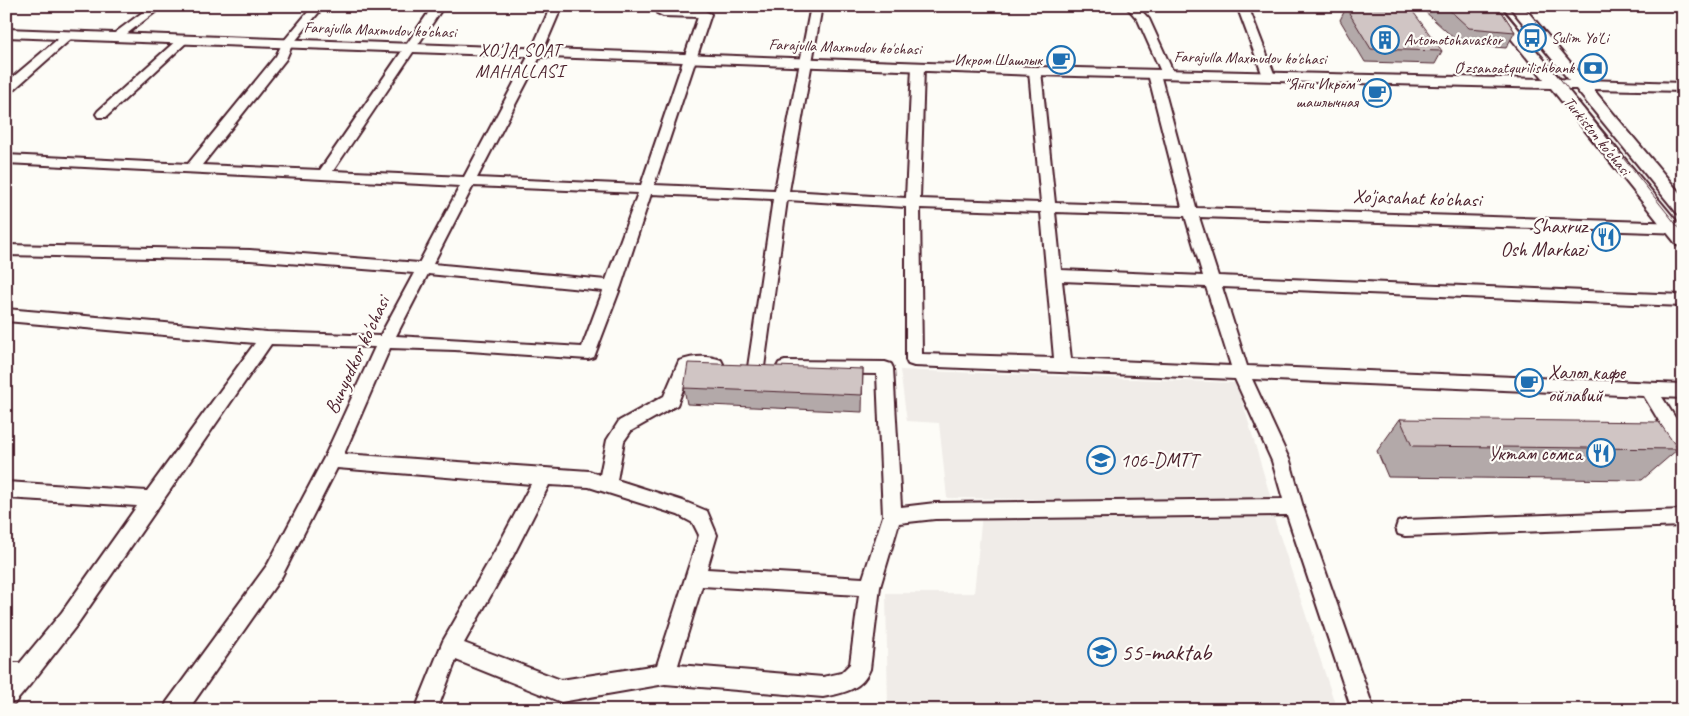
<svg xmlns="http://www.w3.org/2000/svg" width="1689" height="716" viewBox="0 0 1689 716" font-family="Caveat,sans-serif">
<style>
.built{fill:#f0ece8}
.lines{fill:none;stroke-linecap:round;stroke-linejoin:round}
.minor-casing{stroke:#4a1f2b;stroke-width:4}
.major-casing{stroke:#4a1f2b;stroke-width:4}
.minor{fill:#fdfcf7;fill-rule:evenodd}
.major{fill:#fdfcf7;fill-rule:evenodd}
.tram{stroke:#4a1f2b;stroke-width:1}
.wall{fill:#b3a9a9;stroke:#4a1f2b}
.building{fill:#d0c5c4;stroke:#4a1f2b}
.labels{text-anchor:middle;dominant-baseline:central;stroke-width:4.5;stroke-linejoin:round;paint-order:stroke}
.far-street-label{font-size:16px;fill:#4a1f2b;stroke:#fdfcf7}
.far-poi-label{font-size:16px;fill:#4a1f2b;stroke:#fdfcf7;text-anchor:end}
.far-neighbourhood-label{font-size:18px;letter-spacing:1px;fill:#4a1f2b;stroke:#fdfcf7}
.street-label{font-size:20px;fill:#4a1f2b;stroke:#fdfcf7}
.poi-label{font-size:20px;fill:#4a1f2b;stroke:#fdfcf7;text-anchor:end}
.near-poi-label{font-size:24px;fill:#4a1f2b;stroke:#fdfcf7;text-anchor:start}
</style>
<rect width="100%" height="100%" fill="#fdfcf7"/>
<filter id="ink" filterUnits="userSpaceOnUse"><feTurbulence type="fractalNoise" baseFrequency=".02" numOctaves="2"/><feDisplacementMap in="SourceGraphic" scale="10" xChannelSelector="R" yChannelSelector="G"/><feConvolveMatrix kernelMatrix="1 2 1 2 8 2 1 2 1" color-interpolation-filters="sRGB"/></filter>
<g filter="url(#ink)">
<!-- built -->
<path class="built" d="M900 370 1237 383 1272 502 947 498 939 423 907 421Z
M982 514 1273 515 1337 710H888L886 593H974Z"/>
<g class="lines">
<defs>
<path id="minor" d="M151 6H163L120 39H112L110 37 112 35Z
M313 6H324L292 45 286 59 202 165 320 170 433 6H444L333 171 464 177 530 53 551 6H562L542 53 477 178 641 185 698 17 663 16 657 13 663 10 705 11 711 14 654 185 775 190 811 6H822L789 191 906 198 912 67 918 63 924 67 920 199 1041 203 1029 71 1035 67 1041 71 1055 203 1182 207 1148 74 1154 70 1160 74 1196 208 1683 223V233L1199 217 1218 276 1683 295V306L1222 287 1247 366 1683 384V398L1662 397 1683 430V453L1677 451 1644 396 1252 379 1290 461 1303 507 1374 710H1352L1287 515 935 519 899 523 880 587 870 669C862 690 843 693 823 697L665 684 561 702 456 660 437 710H415L443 641 499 544 531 484 337 468 282 576 188 710H164L167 702 268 564 324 458 375 347 271 344 76 626 33 681 14 704 6 708V663H20L62 612 137 506 6 498V482L147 491 255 343 6 321V309L267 332 380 336 414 273 250 260 6 255V245L250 250 419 263 460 186 6 163V155L188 164 276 56 283 42ZM473 186 638 193 606 280 433 264ZM651 194 773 199 748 367 750 371 756 373 762 371 764 367 787 200 906 207V360L908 364 914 366 1235 379 1272 461 1283 499 935 503 901 507 893 368 891 364 885 362 785 361 779 363 777 367 779 371 785 373 877 374 883 516 863 578 707 569 717 535 707 511 683 501 617 480 624 441 631 431 677 405 691 369 715 370 721 368 723 364 721 360C707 355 693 356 679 361L664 396 619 421 607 440 600 475 589 471 344 454 390 348 455 350 588 359 594 357 621 286ZM920 208 1041 212 1054 358 922 354ZM1055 212 1185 216 1203 276 1061 270ZM428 274 603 291 582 347 396 336ZM1062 281 1206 287 1231 366 1071 359ZM549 485 589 487 678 515 693 523 699 535 657 665 561 680 464 643 513 556ZM702 586 859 595 850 664 841 673 823 677 678 665Z
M1126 6H1137L1149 19 1174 74 1172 77 1168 78 1162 74 1138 20Z
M1237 6H1248L1275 76 1273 79H1265L1263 76Z
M69 32 73 33 75 35 73 37 10 93 6 94V83L65 33Z
M183 37 187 38 189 40 187 42 106 117H98L96 114 98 111 179 38Z
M1683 510V526L1405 536 1398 534 1396 528 1398 522 1405 520Z"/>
<path id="major" d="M1485 6H1499L1560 79 1569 80 1509 6H1523L1585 80 1683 83V91L1593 89 1683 197V215L1677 213 1576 89H1567L1683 229V247L1677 245 1551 88 1035 75 6 37V29L1035 67 1544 79Z"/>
</defs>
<!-- minor casing -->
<use href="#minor" class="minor-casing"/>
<!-- major casing -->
<use href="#major" class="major-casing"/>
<!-- minor -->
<use href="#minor" class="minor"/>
<!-- major -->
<use href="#major" class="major"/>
<!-- tram -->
<path class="tram" d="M1502 6 1683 233"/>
</g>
<!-- wall -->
<path class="wall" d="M1419 6H1498L1515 32 1506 48 1460 44Z
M1346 8 1442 51 1435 64 1365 62 1340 20Z
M863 369 862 412 687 404 684 388Z
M1400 419 1678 449 1642 480 1388 477 1377 451Z"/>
<!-- building -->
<path class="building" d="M1445 6H1498L1515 32 1469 28Z
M1346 8 1411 9 1442 51 1371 49Z
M688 363 863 369 862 395 684 388Z
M1400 419 1659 422 1678 449 1412 446Z"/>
</g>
<!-- icons -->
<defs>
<symbol id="bus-ring" viewBox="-11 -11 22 22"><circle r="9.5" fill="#fdfcf7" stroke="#1f6fb2" stroke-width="1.5"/><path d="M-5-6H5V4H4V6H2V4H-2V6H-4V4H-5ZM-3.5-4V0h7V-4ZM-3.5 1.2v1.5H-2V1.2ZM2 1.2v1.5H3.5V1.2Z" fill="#1f6fb2"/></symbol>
<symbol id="building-ring" viewBox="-11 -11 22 22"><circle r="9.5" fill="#fdfcf7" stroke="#1f6fb2" stroke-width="1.5"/><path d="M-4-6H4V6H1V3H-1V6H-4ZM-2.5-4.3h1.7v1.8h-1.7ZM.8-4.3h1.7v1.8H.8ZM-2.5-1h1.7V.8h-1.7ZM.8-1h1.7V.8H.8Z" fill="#1f6fb2"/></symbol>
<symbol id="cafe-ring" viewBox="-11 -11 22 22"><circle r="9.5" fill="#fdfcf7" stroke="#1f6fb2" stroke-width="1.5"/><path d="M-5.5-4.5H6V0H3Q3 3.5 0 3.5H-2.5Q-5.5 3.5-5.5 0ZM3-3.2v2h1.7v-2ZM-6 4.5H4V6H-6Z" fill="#1f6fb2"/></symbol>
<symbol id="bank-ring" viewBox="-11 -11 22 22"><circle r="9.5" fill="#fdfcf7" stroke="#1f6fb2" stroke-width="1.5"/><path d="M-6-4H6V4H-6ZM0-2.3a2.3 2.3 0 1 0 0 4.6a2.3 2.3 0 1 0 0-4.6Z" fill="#1f6fb2"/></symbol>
<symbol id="restaurant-ring" viewBox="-11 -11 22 22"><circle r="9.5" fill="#fdfcf7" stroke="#1f6fb2" stroke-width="1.5"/><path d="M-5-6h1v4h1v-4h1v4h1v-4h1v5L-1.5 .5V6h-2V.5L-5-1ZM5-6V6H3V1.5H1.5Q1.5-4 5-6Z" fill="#1f6fb2"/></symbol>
<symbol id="school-ring" viewBox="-11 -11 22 22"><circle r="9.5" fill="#fdfcf7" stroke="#1f6fb2" stroke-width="1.5"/><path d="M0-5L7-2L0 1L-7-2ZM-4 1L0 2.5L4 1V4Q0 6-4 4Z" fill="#1f6fb2"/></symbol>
</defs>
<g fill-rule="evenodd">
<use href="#bus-ring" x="1516" y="22" width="32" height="32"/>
<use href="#building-ring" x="1369" y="24" width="32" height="32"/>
<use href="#cafe-ring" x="1045" y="44" width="32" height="32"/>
<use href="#bank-ring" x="1577" y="52" width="32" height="32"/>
<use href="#cafe-ring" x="1361" y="77" width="32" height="32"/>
<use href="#restaurant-ring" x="1590" y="221" width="32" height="32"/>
<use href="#cafe-ring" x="1513" y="367" width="32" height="32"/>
<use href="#restaurant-ring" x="1585" y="437" width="32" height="32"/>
<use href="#school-ring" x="1085" y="444" width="32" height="32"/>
<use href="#school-ring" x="1086" y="636" width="32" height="32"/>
</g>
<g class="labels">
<!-- far-street labels -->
<g class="far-street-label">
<text transform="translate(380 30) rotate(2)">Farajulla Maxmudov ko'chasi</text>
<text transform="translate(845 47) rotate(2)">Farajulla Maxmudov ko'chasi</text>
<text transform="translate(1250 58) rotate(1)">Farajulla Maxmudov ko'chasi</text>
<text transform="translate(1597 136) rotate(51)">Turkiston ko'chasi</text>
</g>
<!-- far-poi labels -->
<g class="far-poi-label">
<text x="1551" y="38" text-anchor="start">Sulim Yo'Li</text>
<text x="1404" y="40" text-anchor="start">Avtomotohavaskor</text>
<text x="1042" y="60">Икром Шашлык</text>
<text x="1574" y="68">Oʻzsanoatqurilishbank</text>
<text x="1358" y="84">"Янги Икром"<tspan x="1358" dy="18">шашлычная</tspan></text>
</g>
<!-- far-neighbourhood labels -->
<g class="far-neighbourhood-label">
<text x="520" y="50">XO'JA SOAT<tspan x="520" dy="21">MAHALLASI</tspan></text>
</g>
<!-- street labels -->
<g class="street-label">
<text transform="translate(1417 198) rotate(2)">Xo'jasahat ko'chasi</text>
<text transform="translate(357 355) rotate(-65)">Bunyodkor ko'chasi</text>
</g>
<!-- poi labels -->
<g class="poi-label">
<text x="1587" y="226">Shaxruz<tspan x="1587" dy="23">Osh Markazi</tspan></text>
<text x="1548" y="372" text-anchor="start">Халол кафе<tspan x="1548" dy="23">ойлавий</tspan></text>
<text x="1582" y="453">Уктам сомса</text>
<text x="1120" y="460" text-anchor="start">106-DMTT</text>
</g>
<!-- near-poi labels -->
<g class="near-poi-label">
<text x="1121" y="652">55-maktab</text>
</g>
</g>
<!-- margin -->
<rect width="1689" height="716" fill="none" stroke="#fdfcf7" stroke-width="25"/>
<rect x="12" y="12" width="1664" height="691" fill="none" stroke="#4a1f2b" stroke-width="2" filter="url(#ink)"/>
</svg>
